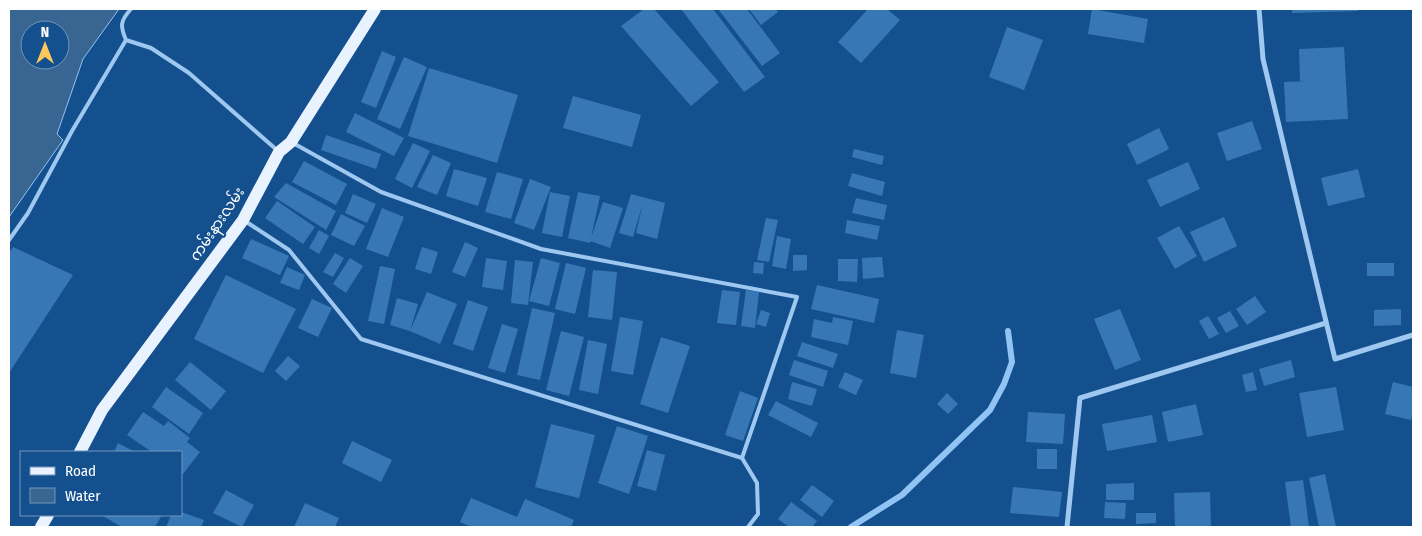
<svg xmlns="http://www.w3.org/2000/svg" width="1422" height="536" viewBox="0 0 1422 536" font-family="'Fira Sans Condensed','Noto Sans Myanmar',sans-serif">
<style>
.water{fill:#396592;stroke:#91c4f4;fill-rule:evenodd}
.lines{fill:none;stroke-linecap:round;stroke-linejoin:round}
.stream{stroke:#91c4f4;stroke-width:6}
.building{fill:#3877b5}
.service{stroke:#9fc8f1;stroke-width:4}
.minor{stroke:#9fc8f1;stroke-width:5}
.primary{stroke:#e9f2ff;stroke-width:12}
.labels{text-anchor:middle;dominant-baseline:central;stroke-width:4;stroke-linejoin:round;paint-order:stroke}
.street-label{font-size:15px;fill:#fff;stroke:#14508e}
</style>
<rect width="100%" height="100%" fill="#14508e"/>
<!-- water -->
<path class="water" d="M9 9H119L83 59 57 134 63 140 9 217ZM30 30H60V60H30Z"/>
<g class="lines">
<!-- stream -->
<path class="stream" d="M851 527 902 495 990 410 1004 384 1012 362 1008 331"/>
</g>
<!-- building -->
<path class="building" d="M644 9H654L719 82 691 106 621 26Z
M681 9H713L765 77 744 92Z
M718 9H747L780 53 762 66Z
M749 9H776L778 12 761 25Z
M868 9H887L900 20 861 63 838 42Z
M1092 9 1148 19 1144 43 1088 34Z
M1292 9H1358V11L1292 13Z
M1007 27 1043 40 1024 90 989 77Z
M1344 47 1348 119 1286 122 1284 82 1310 81H1300L1299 49Z
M382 51 396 57 376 108 361 102Z
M404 57 427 67 400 129 377 119Z
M429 68 518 95 497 163 408 136Z
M573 96 641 115 632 147 563 128Z
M355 113 404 138 394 156 346 132Z
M1252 121 1262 149 1227 161 1217 133Z
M1159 128 1169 149 1137 165 1127 144Z
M326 135 381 154 376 169 321 150Z
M413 143 430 151 412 188 395 179Z
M854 149 884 156 882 165 852 157Z
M433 155 451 163 437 195 417 187Z
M304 161 347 184 336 205 292 182Z
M1188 162 1200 189 1160 207 1147 180Z
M454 169 487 178 478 206 446 196Z
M1358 169 1365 197 1328 206 1321 178Z
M497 172 523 179 511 219 485 212Z
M852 173 885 182 882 196 848 186Z
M530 179 551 187 534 230 514 223Z
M286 183 336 211 326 230 274 197Z
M550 192 570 196 562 237 542 233Z
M578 192 600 196 590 243 568 238Z
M353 194 376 204 367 223 345 213Z
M631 194 665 203 657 239 636 233 643 203 633 237 619 233Z
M856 198 887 205 884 220 852 213Z
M277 201 315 227 303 244 265 218Z
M603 202 623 208 610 248 590 241Z
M382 208 404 217 388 257 366 249Z
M341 214 365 226 354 246 331 235Z
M1224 217 1237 246 1204 262 1190 232Z
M766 218 778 220 769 262 757 260Z
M847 220 880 226 877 240 845 233Z
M1179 226 1197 256 1175 269 1157 238Z
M319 230 329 236 319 254 309 248Z
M777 236 791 239 786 269 772 266Z
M251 239 289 256 280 275 242 258Z
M465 242 478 248 465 277 452 272Z
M13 247 73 275 9 373V253Z
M422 247 438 252 431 274 415 269Z
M335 253 344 258 333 277 323 272Z
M793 255H807V270L793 271Z
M882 257 884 277 863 279 862 258Z
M350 258 363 266 346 293 333 284Z
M486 258 507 261 503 290 482 287Z
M541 258 560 263 549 306 529 301Z
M838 259H858L857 282 838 281Z
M515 260 533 262 528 305 511 303Z
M754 262 764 263 763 274 753 273Z
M566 263 586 268 575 314 555 309Z
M1367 263H1394V276H1367Z
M380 266 395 269 384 324 368 321Z
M287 267 305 275 299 290 280 283Z
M593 270 617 272 612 320 588 317Z
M226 275 296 309 263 373 194 339Z
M817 285 879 299 874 323 811 309Z
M722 290 740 292 736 325 717 323Z
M746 290 759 292 755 328 741 326Z
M427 292 457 304 440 344 410 331Z
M1255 296 1266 312 1247 325 1236 309Z
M397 298 418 304 410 331 390 325Z
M312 299 332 308 318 337 298 328Z
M468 300 488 307 473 351 453 344Z
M532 308 555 313 540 380 517 375Z
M1120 309 1141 360 1115 370 1094 319Z
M1401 309V325L1374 326V310Z
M761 310 770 313 766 327 756 324Z
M1230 311 1239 326 1226 333 1217 318Z
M1208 316 1219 334 1209 339 1199 321Z
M620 317 643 321 633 375 611 371Z
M833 317 853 321 848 345 811 337 814 319 832 323Z
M502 324 518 329 505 373 488 368Z
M897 330 924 335 916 378 890 373Z
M561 331 584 337 569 396 546 390Z
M661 337 690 346 668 413 640 404Z
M588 340 607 344 598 394 579 390Z
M802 342 838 354 833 368 797 356Z
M288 356 300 366 286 381 275 371Z
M794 360 828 371 823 387 789 375Z
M1291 360 1295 377 1264 386 1259 369Z
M190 362 226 391 211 410 175 380Z
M845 372 863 380 856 395 838 387Z
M1253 372 1257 390 1246 392 1242 375Z
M792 382 817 389 812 406 788 399Z
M1393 382 1413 387V410L1411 420 1385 414Z
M166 387 203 413 189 434 152 407Z
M1336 387 1344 430 1307 437 1299 393Z
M740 391 758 398 743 441 725 435Z
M947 393 958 404 948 414 937 404Z
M776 401 818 423 811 437 768 415Z
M1196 404 1203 435 1168 442 1162 412Z
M143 412 164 426 168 421 190 438 187 442 200 452 183 474 181 473V452H152L127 435Z
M1028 412 1065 414 1063 444 1026 442Z
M1152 415 1157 442 1107 451 1102 424Z
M551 424 595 435 579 498 535 487Z
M617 426 648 436 629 494 598 483Z
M352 441 392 460 381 482 342 463Z
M118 443 135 452H114Z
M1037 449H1057V469H1037Z
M647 450 665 455 656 491 637 486Z
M1325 474 1336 527H1319L1309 478Z
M1303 480 1309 527H1291L1285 482Z
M1134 483V500H1106V484Z
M812 485 834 501 822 517 800 500Z
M1013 487 1062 492 1059 517 1010 513Z
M226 490 254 505 242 527 213 513Z
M1210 492 1211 527H1175L1174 493Z
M471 498 517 517 525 499 574 520 571 527H471L460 522Z
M791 502 817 521 812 527H789L778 519Z
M1105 502 1126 503 1125 519 1104 518Z
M305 503 339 518 335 527H294Z
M181 512 204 520 201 527H166L171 515H181Z
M1136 513H1156V523L1136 524Z
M101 515H162L155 527H122Z"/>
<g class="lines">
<!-- service -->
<path class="service" d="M131 9C120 21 120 26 126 40L151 48 189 73 278 151
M293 143 381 192 541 249 797 297 742 458
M245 221 289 250 361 339 742 458 757 483 758 514 748 527
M9 240 28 213 72 131 126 40"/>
<!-- minor -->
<path class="minor" d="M1259 9 1263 59 1335 359 1413 335
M1067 527 1080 398 1326 323"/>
<!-- primary -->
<path class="primary" d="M80 452 102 410 243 220 279 152 291 142 375 9
M41 527 48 515"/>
</g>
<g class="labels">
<!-- street labels -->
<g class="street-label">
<text transform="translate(217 224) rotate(-56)">ကမ်းနားလမ်း</text>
</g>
</g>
<!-- border -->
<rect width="1422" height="536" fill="none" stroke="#ffffff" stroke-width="20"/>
<!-- legend -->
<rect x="20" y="451" width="162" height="65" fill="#14508e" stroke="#7296bb"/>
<rect x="30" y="467" width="25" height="8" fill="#e9f2ff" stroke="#7296bb"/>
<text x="65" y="476" font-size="15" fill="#ffffff">Road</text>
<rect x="30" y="488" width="25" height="15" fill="#396592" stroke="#7296bb"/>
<text x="65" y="501" font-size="15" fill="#ffffff">Water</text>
<!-- north arrow -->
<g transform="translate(45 45)"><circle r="24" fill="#14508e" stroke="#7296bb"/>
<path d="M0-4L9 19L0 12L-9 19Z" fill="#ffc85f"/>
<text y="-8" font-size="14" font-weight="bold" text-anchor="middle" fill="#ffffff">N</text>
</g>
</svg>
